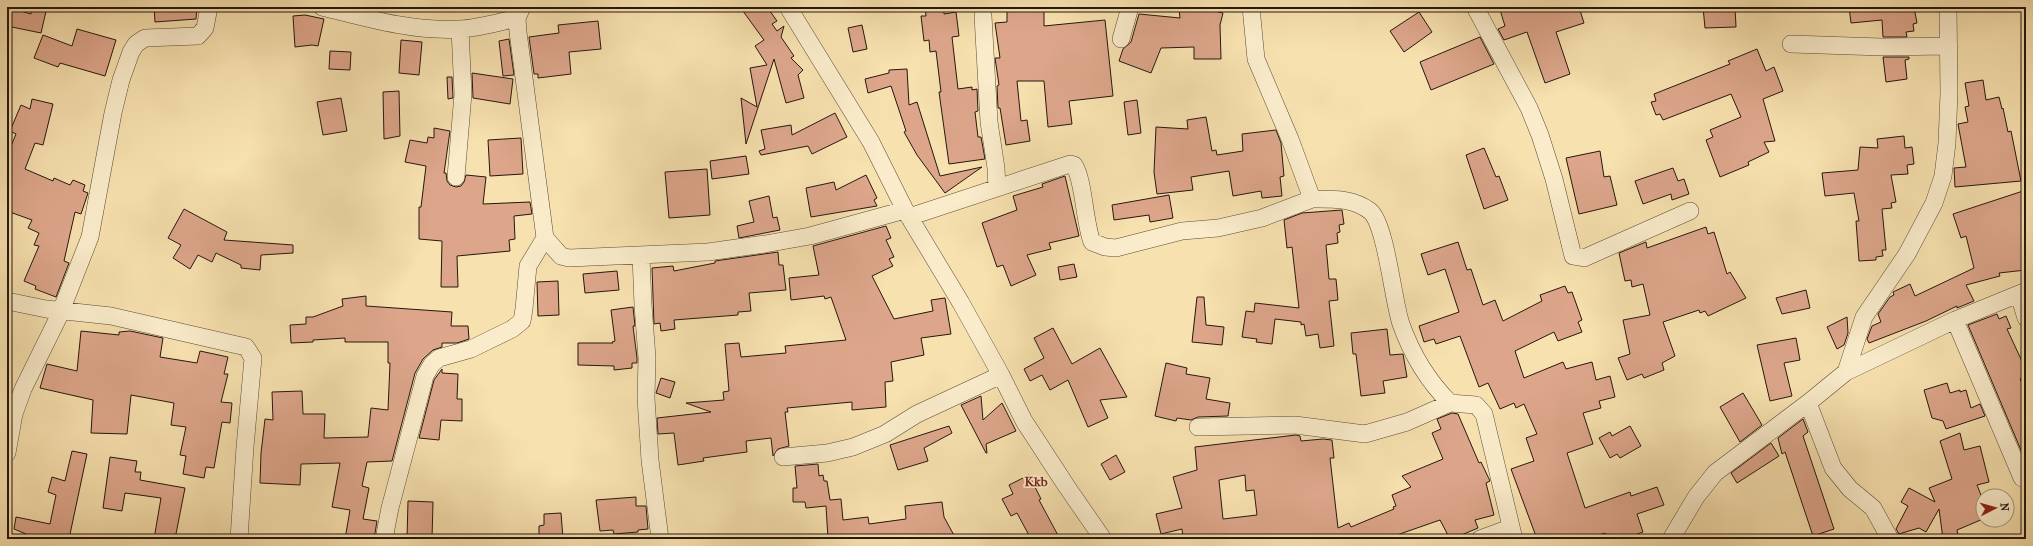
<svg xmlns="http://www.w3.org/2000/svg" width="2033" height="546" viewBox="0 0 2033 546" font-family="'IM FELL French Canon',serif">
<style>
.building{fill:#dda68b;stroke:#25170e;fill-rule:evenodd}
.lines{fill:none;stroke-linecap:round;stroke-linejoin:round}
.minor-casing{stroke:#5a4a36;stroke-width:18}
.minor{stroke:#faeccb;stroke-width:17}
.labels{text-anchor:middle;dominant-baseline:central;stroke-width:3.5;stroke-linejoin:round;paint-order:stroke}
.quarter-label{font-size:13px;font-weight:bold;fill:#7a1f14;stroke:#faeccb}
</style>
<rect width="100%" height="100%" fill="#f7e1af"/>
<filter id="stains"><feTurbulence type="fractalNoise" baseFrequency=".005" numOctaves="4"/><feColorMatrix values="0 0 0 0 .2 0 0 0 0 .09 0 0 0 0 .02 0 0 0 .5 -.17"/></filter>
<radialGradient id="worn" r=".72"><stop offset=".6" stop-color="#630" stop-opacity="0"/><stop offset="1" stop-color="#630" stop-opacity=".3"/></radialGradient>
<!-- building -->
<path class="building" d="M7 7 31 14 32 7H47L41 33 7 26Z
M154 7H197L196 19 155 22Z
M740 7H767L777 21 772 24 777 31 784 26 781 37 794 56 791 58 803 70 798 75 804 98 786 103 774 59 746 144 741 98 757 107 750 68 767 65 755 46 764 40Z
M925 7H944V14L956 12 959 36 952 37 958 89 972 87V90L977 89 978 111 975 112 978 137H981L985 159 949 164 939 92H941L936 51 930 52 929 40 924 41 921 16H926Z
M1007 7H1044V26L1105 20 1113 96 1069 101 1072 124 1048 127 1044 81H1017L1021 121 1027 120 1030 141 1006 145 1000 108H998L997 86 999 85 995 58H1000L995 23 1007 22Z
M1508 7H1579L1584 23 1556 32 1570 74 1545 83 1527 32 1504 40 1498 29 1505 26 1500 10Z
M1703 7H1735L1736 27 1705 28Z
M1849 7H1914L1917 23 1913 24 1914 31 1906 32 1907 37H1883L1882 20 1851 23Z
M1210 8V10L1223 13 1220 25 1221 59H1194V47L1161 48 1151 73 1119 61 1123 49 1131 42 1139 14 1180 18 1179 9Z
M1419 12 1432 32 1404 52 1390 31Z
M305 15 324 19 318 46 312 45 295 47 293 16Z
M598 21 601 49 569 52 571 74 538 78V74H534L529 37 559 33 558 25Z
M862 25 867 49 853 52 848 28Z
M77 29 116 40 105 76 60 63 58 67 34 58 43 35 72 46Z
M1480 37 1494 64 1431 90 1420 62Z
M509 39 514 75 503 76 499 41Z
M401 40 422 42 419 75 399 73Z
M1757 49 1766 71 1774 67 1783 91 1763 99 1775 141 1764 142 1769 152 1748 162 1749 165 1720 177 1706 140 1713 137 1710 130 1741 117 1731 94 1663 120 1660 114 1656 115 1651 102 1656 101 1654 94 1730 64 1728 61Z
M330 51 351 52 350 70 329 69Z
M1883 57H1909V59L1905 60 1907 79 1886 82Z
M907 69 909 105 917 102 940 176 982 167 945 193 917 155 904 132 906 131 891 86 868 93 865 79 889 73V70Z
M472 73 513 79 510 104 473 98Z
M447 77H452L453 98 448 99Z
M1983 80 1986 100 1999 97 2002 109 2003 108 2008 132 2011 131 2021 181 1955 187 1954 168 1966 167 1958 124 1968 122 1965 107 1969 106 1965 83Z
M399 91 400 136 384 139 383 92Z
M341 98 347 131 323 135 317 102Z
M32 99 53 104 43 145 35 143 25 169 53 181 54 178 70 185 73 180 85 185 83 191 88 193 81 214 75 212 64 261 69 263 56 297 35 289 36 286 24 281 39 246 34 245 39 233 28 228 32 220 7 211V156L16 134 10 131 21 105 30 109Z
M1137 100 1141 133 1128 135 1124 102Z
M835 113 847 137 812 154 808 146 761 155 759 151 765 149 761 130 791 125 792 135Z
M1206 117 1212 151 1216 150 1217 155 1243 151 1242 134 1276 130 1281 143 1284 176 1280 177 1282 196 1262 198 1261 191 1233 196 1229 171 1191 177 1193 190 1157 194 1154 172 1156 127 1188 129 1187 120Z
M434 128 450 131 444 173H446L447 181 450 185 456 187 461 186 464 182 466 175 486 177 483 204 530 202 532 214 514 216 515 239 509 240 510 251 457 256 458 287H441L442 241 419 239V207H421L426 166 405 162 410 140 427 143 428 137 434 138Z
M1904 136 1905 148 1912 147 1914 164 1907 165 1908 174 1891 175 1896 202 1891 203 1892 208 1882 209 1886 250H1882L1883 256 1876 257V260L1859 261 1856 221H1859L1854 193 1825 196 1822 173 1858 170 1860 147 1878 148 1877 139Z
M521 138 523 174 490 176 488 140Z
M1484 148 1496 177 1499 176 1508 200 1484 209 1466 155Z
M1600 151 1604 177 1610 176 1617 205 1579 214 1566 158Z
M746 156 749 174 712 179 710 161Z
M1673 168 1678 181 1684 179 1689 194 1672 200 1671 194 1643 204 1635 181Z
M707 169 710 215 669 218 665 172Z
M866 175 877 198 874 200 877 206 811 217 806 188 834 182 836 190Z
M1065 176 1079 236 1049 243 1051 249 1027 255 1036 275 1011 286 1003 265 997 267 982 223 1017 210 1013 196 1043 187 1042 184Z
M2023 191 2026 211V270L1999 273 2000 276 1966 285 1974 301 1957 308V306L1926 321 1869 343 1867 339 1872 326 1881 322 1878 314 1890 297 1894 295 1893 292 1910 284 1915 296 1974 268 1966 236 1961 238 1953 214Z
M1169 195 1173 218 1150 222 1149 215 1114 220 1112 205Z
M769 196 773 218 777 217 780 230 739 238 737 226 754 222 749 201Z
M184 209 227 232 224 240 293 245V253L261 255 260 270 241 268V265L216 253 212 262 198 255 190 269 173 258 181 245 168 238Z
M1342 210 1344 224 1339 225 1340 232 1337 233 1338 243 1326 245 1329 279H1336L1338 300 1329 301 1334 346 1320 348 1318 334 1306 336 1304 324 1301 325V322L1275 319 1272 344 1256 342 1257 339 1242 337 1246 311 1254 312 1255 303 1299 308 1292 247 1287 248 1284 220 1302 213Z
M886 226 891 238 886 240 894 257 889 259 893 266 872 276 894 319 933 311 931 300 945 298 951 334 921 338 924 355 891 362 893 381 885 382 886 407 852 410V402L787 408 788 412H785L789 446 778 449 773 456 771 438 746 441 747 452 703 458 704 461 678 465 674 433 658 434 657 418 711 412 686 403 724 400 723 392 729 391 725 344 739 343 741 357 786 353 785 346 846 340 831 297 825 299 824 296 791 300 789 278 819 275 813 246Z
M1706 227 1708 234 1714 232 1727 274 1730 272 1746 298 1708 316 1705 311 1700 313 1699 310 1663 322 1675 356 1662 363 1664 370 1644 378 1642 374 1627 380 1618 358 1630 354 1623 320 1650 315 1643 284 1632 287 1631 280 1625 281 1619 253 1646 242 1647 248Z
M1458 242 1467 270 1471 269 1483 305 1495 300 1503 321 1542 301 1540 295 1565 286 1568 293 1572 292 1582 320 1578 322 1582 332 1558 341 1554 332 1515 351 1524 378 1563 362 1566 369 1592 362 1596 380 1610 376 1615 397 1599 401 1601 408 1583 413 1593 444 1567 453 1585 508 1630 492 1631 496 1657 487 1664 505 1637 514 1643 532 1623 539H1608L1605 533 1588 539H1537L1511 469 1534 461 1526 438 1537 434 1524 404 1516 408 1514 403 1500 409 1488 383 1479 387 1460 336 1436 344 1434 339 1424 342 1419 326 1459 312 1445 269 1428 275 1421 254Z
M778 252 779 265H783L786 290 749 293 751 311 738 312V315L674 320 675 329 661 331 660 323 654 324 652 268 673 266 674 271 715 263V261Z
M1074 264 1077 277 1060 280 1058 267Z
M617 271 619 290 585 293 583 274Z
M558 281 559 315 538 316 537 282Z
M1806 290 1810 308 1782 314 1776 298Z
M366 296V306L452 312 451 326H468L469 339 457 343H442V347L433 350 423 359 415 373 392 461 367 462 362 486 369 488 363 519 377 521 374 539H345L350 510 332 507 340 463 301 464 300 485 260 483 261 453 265 419 273 420 272 392 302 391 303 414H325L324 438 368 437 371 408 388 410 390 363H388V342H345V338L313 340V342L291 343 290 325 306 324V317H313L343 306 342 299Z
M1197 297H1204L1206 325 1224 327 1222 345 1192 342Z
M633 307 635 326H633L637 358V363H632V368L614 370V366L578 365V343H613L612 342 615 341 611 310Z
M1997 314 1999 319 2006 316 2011 328 2007 329 2026 370V376L2020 379 2026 393V462L1968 325Z
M1847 317 1848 333 1844 345 1837 349 1827 327Z
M1053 328 1072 364 1100 348 1127 397 1100 400 1108 418 1088 427 1068 380 1050 390 1042 375 1030 381 1024 369 1044 358 1034 338Z
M1387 329 1390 355 1403 354 1407 377 1383 381 1385 393 1361 396 1356 354H1353L1351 333Z
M81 331 119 335V332L130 331 163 338 160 357 197 363 200 351 228 357 224 374H228L221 402 232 403 230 423 222 422 214 468 206 467 204 478 183 474 186 456 180 455 186 427 171 425 174 403 131 395 127 434 91 433 93 400 40 388 47 364 77 371Z
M1796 338 1800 360 1784 363 1792 396 1770 401 1757 345Z
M1166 363 1187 368 1186 374 1210 378 1206 399 1230 403 1228 416 1198 417 1191 420 1177 418 1176 421 1155 416Z
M442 369V373L458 374 457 399H462V421L441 420 439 440 419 438 434 380Z
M661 378 675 382 670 398 656 393Z
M1947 383 1950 393 1960 390V392L1966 390 1971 408 1980 404 1985 416 1946 429 1943 421 1932 418 1924 390Z
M1743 393 1762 425 1740 442 1720 407Z
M981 396 983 420 1002 403 1016 431 986 444 987 453H986L961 405Z
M1452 413 1458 414 1479 463 1481 462 1490 481 1486 483 1494 515 1475 520 1478 528 1452 539H1450L1440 520 1397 535 1398 539H1183L1182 529 1161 534 1156 514 1182 508 1173 477 1197 470 1195 447 1296 435 1300 436 1301 441 1323 439 1332 440 1334 458H1330L1338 528 1349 523 1351 527 1394 509 1393 507 1396 506 1392 495 1411 487 1402 476 1443 459 1432 433 1441 429 1437 419ZM1245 475 1246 491 1254 490 1257 515 1223 519 1219 480Z
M1803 419 1808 432 1803 436 1834 529 1813 536 1785 452 1782 454 1778 438Z
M949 426 952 433 924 448 928 461 898 470 890 445Z
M1630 426 1641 446 1620 458 1617 454 1610 458 1599 438 1610 432 1612 436Z
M1960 433 1964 450 1980 446 1989 482 1977 485 1983 500V519L1957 530 1959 539H1943L1939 509 1926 532 1919 528 1899 534 1896 529 1908 506 1901 502 1909 488 1935 502 1929 488 1952 479 1940 441Z
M1771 443 1779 456 1737 483 1731 473Z
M72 451 87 454 69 539H25L26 534 14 529 16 517 50 524 56 495 48 492 52 477 65 481Z
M1116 455 1125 472 1110 480 1101 464Z
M110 457 137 461 135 472H141L140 480 185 488 175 539H154L161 498 125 493 122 511 103 508Z
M818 464 819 476 823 475 824 481H827L830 500 841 499 843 520 868 517 869 524 906 519 905 506 942 502 944 517 956 539H828L826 506 806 508 805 502H793V488H797L795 466Z
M1029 475 1041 499 1039 500 1060 539H1031L1017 513 1011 516 1002 499 1013 494 1009 485Z
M636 497V506H646L648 529 638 530V532L614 534 613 530 600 531 596 500Z
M408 501 433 502 432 539H407Z
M561 513 563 539H539V526L544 525V514Z"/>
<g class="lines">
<defs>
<path id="minor" d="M322 7C366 18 414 32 460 29 479 28 499 22 517 18
M788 7 871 142 905 210 961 303 1001 375 1024 421 1067 487 1103 539
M1251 7 1256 59 1290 139 1312 199C1332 199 1353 198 1370 211 1386 224 1393 301 1401 324 1412 355 1427 380 1450 403L1476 405 1484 414 1514 539
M1475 7 1529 108 1540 135 1554 179 1573 256 1584 258 1690 211
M983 16 989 122 996 168 997 188
M1121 39 1130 7
M1791 44 1882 47 1949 46
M456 177 463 94 460 29
M909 217 1070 164 1074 165C1084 180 1084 221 1092 242L1105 247 1116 248 1182 231 1218 228 1262 218 1312 199
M545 238 561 256 569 258 708 252 765 244 810 236 905 210
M641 256 643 305 647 358 646 398 650 460 660 539
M2019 295 2026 318
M7 301 46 309 111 316 246 347 253 358 245 447 239 539
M1955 320 2022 478
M1846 372 1955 320 2026 291
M1808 403 1833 468 1850 489 1873 508 1890 539
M1198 427 1295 425 1365 434 1407 422 1450 403
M7 453 14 414 23 389 59 316 90 237 113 113 121 80 131 52 136 44 145 38 198 36 205 28 209 7
M783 457 827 453 853 447 885 434 917 414 1001 375
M384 539 390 508 425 376 432 364 439 358 471 349 512 329 522 321 524 309 528 266 545 238 518 32 517 18 522 7
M1480 539 1510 528
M1671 539 1696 497 1715 473 1808 403 1846 372 1864 317 1907 254 1934 203 1943 176 1947 143 1949 93 1948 7"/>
</defs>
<!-- minor casing -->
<use href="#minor" class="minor-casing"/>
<!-- minor -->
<use href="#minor" class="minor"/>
</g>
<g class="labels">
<!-- quarter labels -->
<g class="quarter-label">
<text x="1036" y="481">Kkb</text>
</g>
</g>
<!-- margin -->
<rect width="2033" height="546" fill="none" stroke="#f7e1af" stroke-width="24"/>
<rect x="8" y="8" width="2017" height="530" fill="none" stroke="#25170e" stroke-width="2"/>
<rect x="12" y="12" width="2009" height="522" fill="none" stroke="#25170e"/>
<!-- north arrow -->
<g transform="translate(1995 508) rotate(84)"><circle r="19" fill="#faeccb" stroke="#a5977f"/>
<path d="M0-3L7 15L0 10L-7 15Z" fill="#8f2418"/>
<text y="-6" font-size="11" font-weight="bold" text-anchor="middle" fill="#25170e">N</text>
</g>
<rect width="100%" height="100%" filter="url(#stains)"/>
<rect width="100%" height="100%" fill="url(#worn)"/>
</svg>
